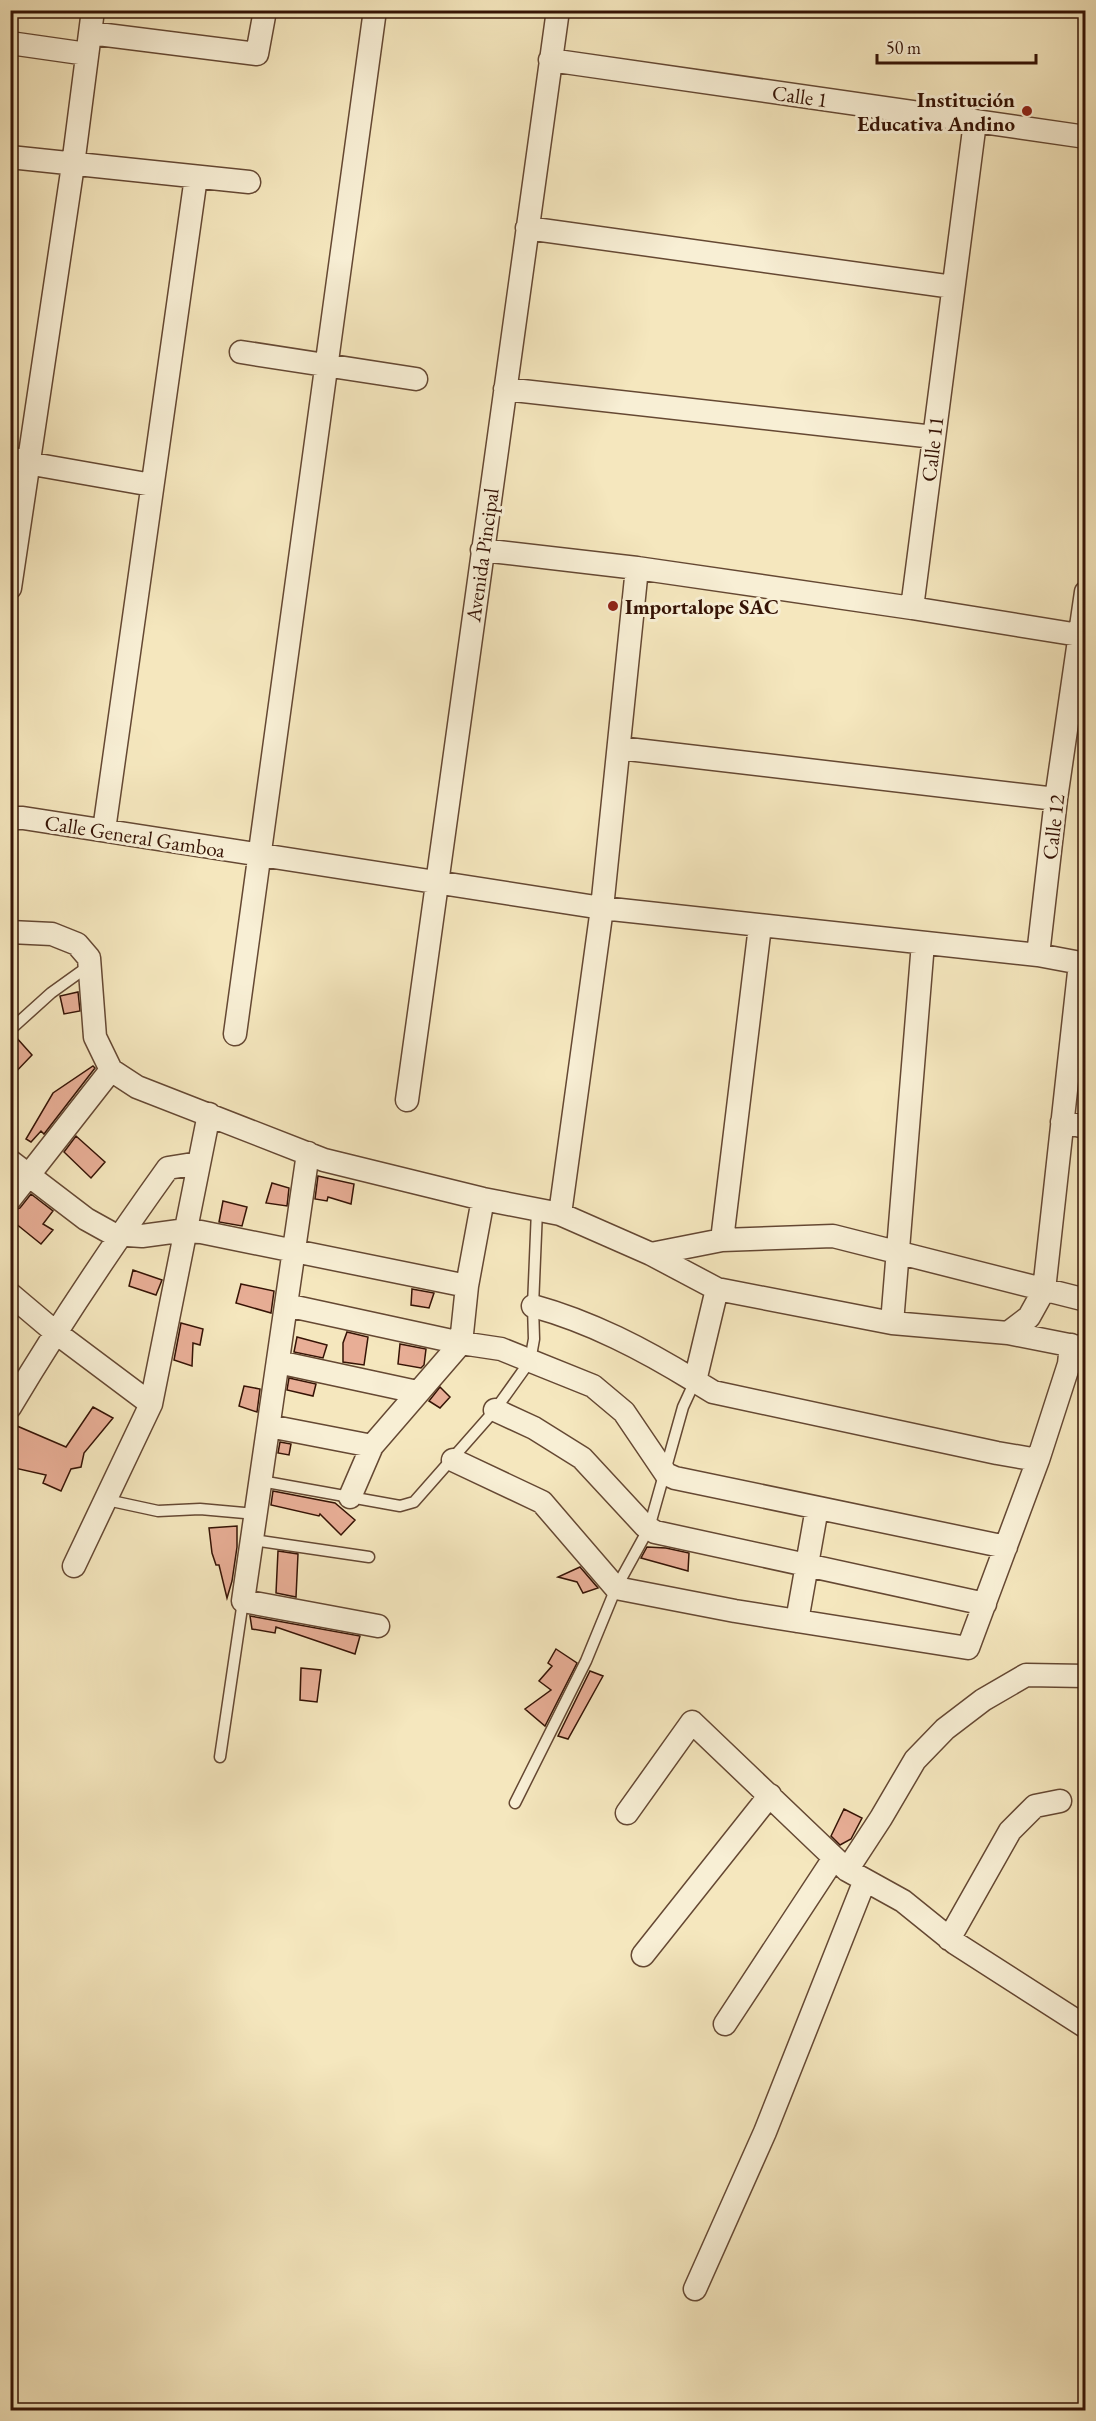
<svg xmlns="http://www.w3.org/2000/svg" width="1096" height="2421" viewBox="0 0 1096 2421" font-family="'EB Garamond',serif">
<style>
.building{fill:#e8ae96;stroke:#351305;stroke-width:1.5}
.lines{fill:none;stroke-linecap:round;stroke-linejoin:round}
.lane-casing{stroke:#654833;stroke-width:13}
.street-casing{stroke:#654833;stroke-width:25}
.lane{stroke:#f8efd5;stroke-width:10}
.street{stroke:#f8efd5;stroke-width:22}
.poi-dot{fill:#8f2418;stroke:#f8efd5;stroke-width:2}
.labels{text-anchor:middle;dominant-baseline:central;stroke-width:6;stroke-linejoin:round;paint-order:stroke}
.street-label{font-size:21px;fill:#351305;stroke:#f8efd5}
.poi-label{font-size:21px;font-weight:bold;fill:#351305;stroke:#f8efd5;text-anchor:end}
</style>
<rect width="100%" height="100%" fill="#f5e7be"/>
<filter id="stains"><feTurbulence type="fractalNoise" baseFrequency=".00333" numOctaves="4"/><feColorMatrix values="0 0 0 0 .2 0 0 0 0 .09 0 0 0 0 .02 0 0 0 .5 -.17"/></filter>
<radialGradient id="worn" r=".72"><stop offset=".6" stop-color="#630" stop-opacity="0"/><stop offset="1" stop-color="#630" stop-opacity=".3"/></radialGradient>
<!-- building -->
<path class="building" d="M78 992 80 1011 64 1014 60 996Z
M15 1036 32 1055 10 1078V1037Z
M93 1066 95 1068 44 1134 41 1131 31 1142 26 1139 53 1093Z
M76 1136 105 1162 91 1178 64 1152Z
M318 1176 354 1184 351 1204 328 1197 327 1201 315 1199Z
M272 1183 289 1188 287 1206 266 1203Z
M31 1194 53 1211 43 1224 53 1230 41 1244 10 1219V1212L20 1208Z
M223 1201 247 1207 242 1226 219 1222Z
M133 1270 162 1280 156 1295 129 1286Z
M241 1284 274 1291 271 1313 236 1303Z
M412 1289 434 1293 429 1308 411 1305Z
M181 1323 203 1329 200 1345 193 1343 192 1366 174 1360Z
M347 1332 368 1337 364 1365 343 1362V1343Z
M297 1337 327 1345 323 1358 294 1352Z
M400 1344 426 1349 424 1365 421 1368 398 1364Z
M289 1378 316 1384 313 1396 287 1390Z
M244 1386 260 1389 257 1412 239 1406Z
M440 1387 450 1397 440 1408 429 1401Z
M93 1407 113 1418 84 1453 81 1467 71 1469 61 1491 43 1483 46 1475 10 1467V1423L66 1447Z
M280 1442 291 1444 289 1455 278 1453Z
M273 1491 335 1503 355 1520 341 1535 320 1514 319 1516 271 1505Z
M237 1526V1547L232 1581 227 1598 219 1565H216L212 1553 209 1528Z
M647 1547 666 1548 689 1553 688 1571 641 1558Z
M278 1551 298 1554 296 1597 276 1593Z
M580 1567 598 1588 583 1593 577 1582 558 1577Z
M250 1616 360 1636 355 1654 276 1627 275 1633 252 1629Z
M556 1649 577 1663 545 1726 525 1709 551 1690 539 1681 552 1666 548 1663Z
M301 1668 321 1670 317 1702 300 1700Z
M590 1671 603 1676 568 1739 558 1736Z
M844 1809 862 1818 851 1839 840 1845 831 1836Z"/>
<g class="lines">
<defs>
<path id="lane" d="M10 1030 51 993 90 965
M261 1481 400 1506 414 1502 495 1410 530 1361 534 1339 533 1306 537 1210
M107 1500 158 1511 200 1509 256 1514
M253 1540 369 1557
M220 1757 243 1601
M515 1803 586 1661 616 1588 649 1528 683 1407 695 1381"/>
<path id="street" d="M90 33 257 54 264 16
M10 43 87 54
M550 60 1086 137
M975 122 912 608 1079 635
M10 157 249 182
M527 228 953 287
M241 352 416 379
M505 389 934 437
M10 458 27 463 152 485
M482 550 637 568 912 608
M10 588 73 165 93 10
M619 748 1056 799
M10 818H23L602 908 1038 955 1086 964
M104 830 196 177
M10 932 52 934 77 944 89 958 95 1037 111 1070 137 1087 324 1160 483 1199 560 1214 651 1254 717 1289 892 1323 1008 1333
M1038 955 1056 799 1086 592
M1080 963 1044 1290 1029 1317 1008 1333 1084 1348
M235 1034 375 10
M407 1100 558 10
M1062 1122 1086 1127
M308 1153 243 1601 378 1626
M10 1161 86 1219 113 1234 142 1236 179 1231 201 1232 467 1286 483 1199
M10 1199 111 1070
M560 1214 602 908 637 568
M722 1240 833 1236 1086 1300
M651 1254 722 1240 760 926
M717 1289 695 1381 713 1392 997 1453 1038 1460 1069 1364 1071 1345
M10 1294 55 1332 151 1404
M286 1305 461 1343 501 1349 593 1386 624 1412 666 1474 675 1478 1006 1547
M533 1306C591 1322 643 1349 695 1381
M892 1323 923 943
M278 1362 417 1392
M10 1407C59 1325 112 1246 168 1168L199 1163
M495 1410 534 1428 582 1458 645 1526 655 1532 985 1604
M269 1426 372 1446
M453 1460 542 1502 616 1588 735 1611 968 1648 1038 1460
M350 1497 372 1446 461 1343 467 1286
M74 1566 151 1404 209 1114
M797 1621 817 1508
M627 1813 692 1722 847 1870 903 1901 955 1943 1086 2027
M847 1870 881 1818 915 1760 945 1729 983 1700 1026 1675 1086 1676
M949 1939 1010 1831 1035 1806 1060 1801
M643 1955 770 1795
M725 2024 834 1858
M695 2289 765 2132 865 1880"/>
</defs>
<!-- lane casing -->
<use href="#lane" class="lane-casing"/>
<!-- street casing -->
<use href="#street" class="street-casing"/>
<!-- lane -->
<use href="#lane" class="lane"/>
<!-- street -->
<use href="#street" class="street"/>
</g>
<!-- markers -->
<g class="poi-dot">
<circle cx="1027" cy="111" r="6"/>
<circle cx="613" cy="606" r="6"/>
</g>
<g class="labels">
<!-- street labels -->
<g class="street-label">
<text transform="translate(800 96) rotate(8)">Calle 1</text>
<text transform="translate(932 449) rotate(-83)">Calle 11</text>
<text transform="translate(482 555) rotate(-82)">Avenida Pincipal</text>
<text transform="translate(1053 827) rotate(-83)">Calle 12</text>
<text transform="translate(135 836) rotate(9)">Calle General Gamboa</text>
</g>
<!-- poi labels -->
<g class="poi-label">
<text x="1015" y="99">Institución<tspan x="1015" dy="24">Educativa Andino</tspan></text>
<text x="625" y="606" text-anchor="start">Importalope SAC</text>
</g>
</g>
<!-- margin -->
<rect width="1096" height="2421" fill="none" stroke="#f5e7be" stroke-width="36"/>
<rect x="12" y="12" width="1072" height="2397" fill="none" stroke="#351305" stroke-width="3"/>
<rect x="18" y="18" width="1060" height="2385" fill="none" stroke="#351305" stroke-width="1.5"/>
<!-- scale -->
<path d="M877 54v9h159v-9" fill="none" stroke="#351305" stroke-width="3"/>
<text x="886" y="54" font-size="18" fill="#351305" stroke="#f8efd5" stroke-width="4.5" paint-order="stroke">50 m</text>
<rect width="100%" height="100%" filter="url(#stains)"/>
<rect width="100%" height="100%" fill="url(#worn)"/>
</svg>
